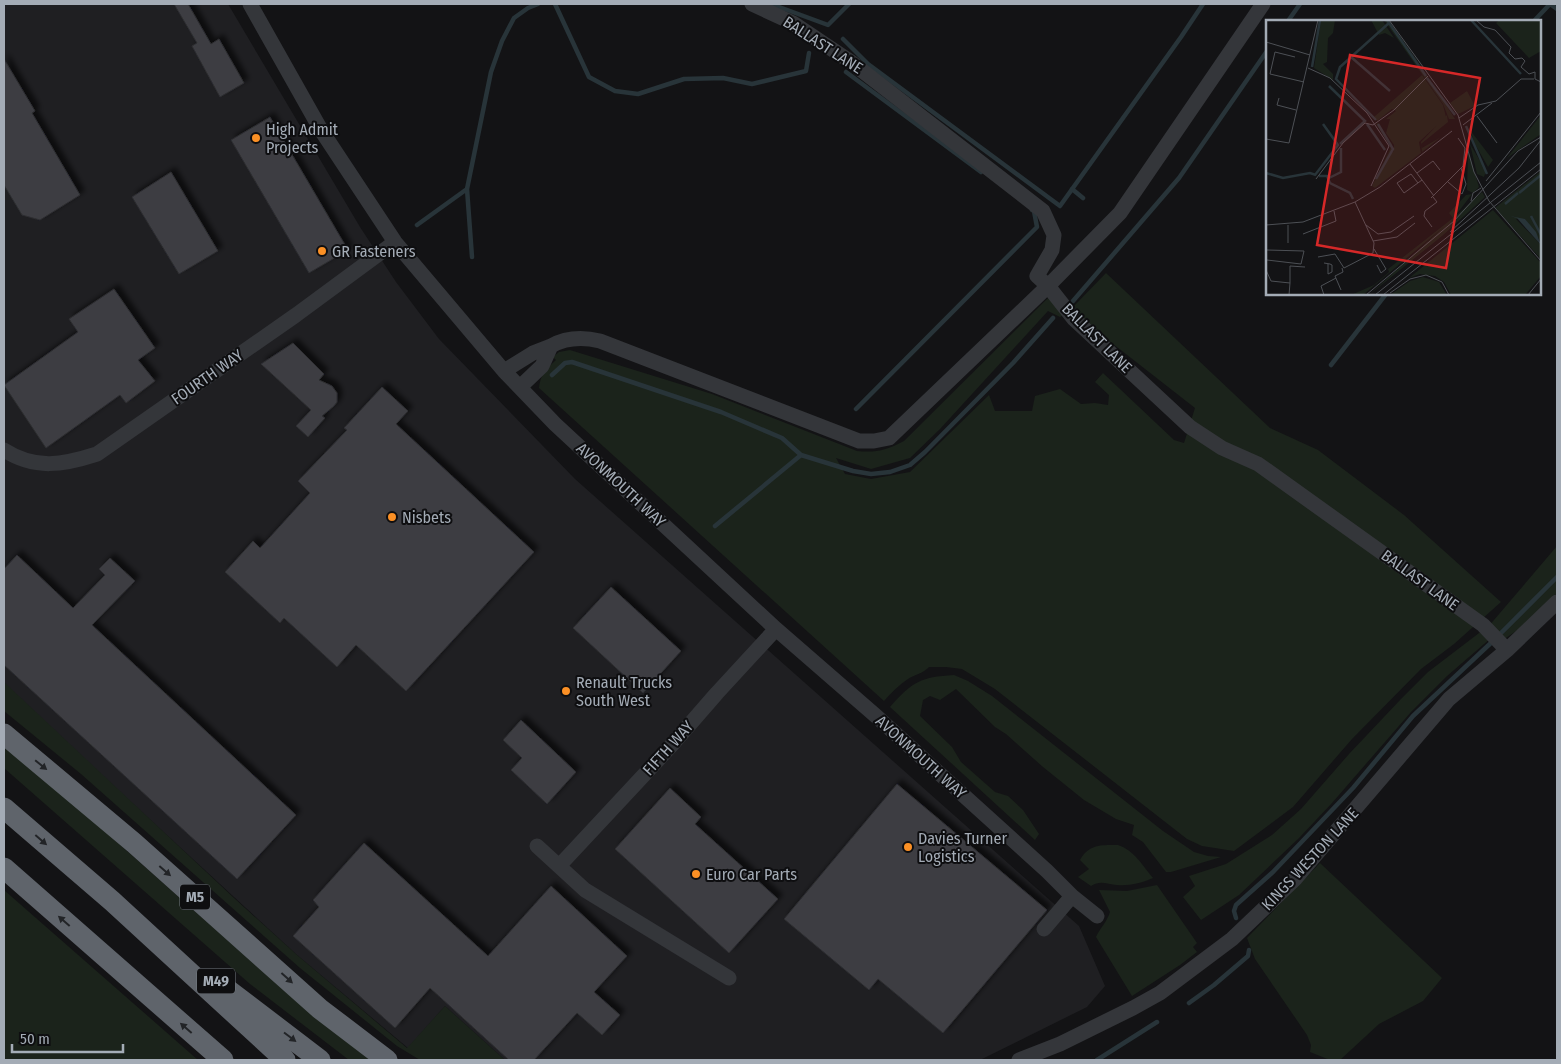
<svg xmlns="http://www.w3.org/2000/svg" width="1561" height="1064" viewBox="0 0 1561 1064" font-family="'Fira Sans Condensed',sans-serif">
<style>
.built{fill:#1f1f22}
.green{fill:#1b231b}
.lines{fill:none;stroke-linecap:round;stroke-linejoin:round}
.stream{stroke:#283439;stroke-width:4.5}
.building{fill:#3d3e42;stroke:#2d2d31;filter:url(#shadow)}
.minor{stroke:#34363a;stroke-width:15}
.highway{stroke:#5f646b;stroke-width:21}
.oneway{fill:#222427}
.poi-dot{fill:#fb9025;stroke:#0e0e10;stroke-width:2}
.labels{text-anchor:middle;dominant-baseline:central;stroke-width:4;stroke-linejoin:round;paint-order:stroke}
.shield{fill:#0e0e10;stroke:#777d84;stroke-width:1}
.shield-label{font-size:15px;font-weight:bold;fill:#a4acb6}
.street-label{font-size:16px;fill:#a4acb6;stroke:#0e0e10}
.poi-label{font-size:16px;fill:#a4acb6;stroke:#0e0e10;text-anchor:start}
.inset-river{fill:none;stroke:#283439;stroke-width:2.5}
.inset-road{fill:none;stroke:#4d5055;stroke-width:1}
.view{fill:#d62828;fill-opacity:0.15;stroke:#d62828;stroke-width:2.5}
.inset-edge{fill:none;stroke:#a4acb6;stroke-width:2.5}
</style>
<defs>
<filter id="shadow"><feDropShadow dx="4.5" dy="-4.5" stdDeviation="2.5" flood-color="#0009"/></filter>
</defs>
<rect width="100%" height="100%" fill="#131315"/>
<!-- built -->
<path class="built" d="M4 4H228L360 227 396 282 439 339 575 479 1079 926 1105 986 1087 1007 980 1060H505L445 1006 408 1048 297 955 4 685Z"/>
<!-- green -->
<path class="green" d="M1106 273 1270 428 1318 450 1404 515 1501 602 1454 644 1421 669 1352 739 1293 807 1234 851 1202 846 1187 839 995 689 962 669 946 667H929C924 673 914 675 908 679 899 685 891 693 884 701L539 388C540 375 547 368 556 360L553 357 559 352 570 350 712 394 857 451C876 453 887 450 904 441L1049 297 1063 315 1060 317 1048 311 940 429 910 458 871 469 836 458 845 474 871 479 910 472 989 395 995 411H1032L1035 396 1060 389 1081 404 1095 403 1108 405 1109 395 1095 382 1103 373 1174 440 1184 443 1195 408 1085 322 1074 306Z
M1557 546V593L1519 629 1503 640 1488 627Z
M1483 630 1491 638 1447 676 1411 712 1332 803 1299 838 1239 895 1201 920 1183 897 1195 886 1189 876 1226 864 1272 835 1301 809 1349 754 1401 699 1428 672Z
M954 675 968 681 992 696 1163 831 1194 852 1208 856 1221 857 1171 872H1166L1143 842 1132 835 1134 825 1116 819 1084 800 1043 767 1006 734 995 727 956 689 940 700 930 696 923 700 920 716 952 747 961 762 995 792 1008 796 1023 810 1039 834 1035 840 890 707C912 682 920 677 954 675Z
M4 682 234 898 297 955 407 1048 445 1006 505 1060H420L397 1046 300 968 81 774 4 711Z
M4 747 65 796 286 992 370 1060H349L250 984 4 768Z
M1118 845C1135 851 1142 865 1153 878 1142 883 1129 886 1117 885 1107 884 1100 880 1091 886L1078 877 1089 869 1080 860C1089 844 1101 845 1118 845Z
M1320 863 1442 978 1423 1001 1379 1024 1340 1060H1330L1310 1052 1311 1045 1307 1035 1255 959 1247 938Z
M1157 885 1197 943 1193 947 1197 952 1180 965 1132 996 1096 937C1100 928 1107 922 1110 912L1099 890 1127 891Z
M4 890 198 1060H4Z"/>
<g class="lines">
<!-- stream -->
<path class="stream" d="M555 4 589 77 615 91 638 94 684 79 723 78 752 84 806 71 809 53
M771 4 828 25 849 4
M1288 21 1300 4
M1534 21 1550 4 1557 9
M843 39 868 64 1060 206 1181 37 1203 4
M846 72 981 172
M467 189 472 257
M1072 189 1083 198
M417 225 467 189 491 72 502 41 514 18 528 8 538 4
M1073 301 1179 178 1267 51
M1331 365 1386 294
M552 375 565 363 572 362 721 412 782 438 801 455 853 471 871 474 890 472 910 465 925 452 1013 363 1053 318
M856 409 1037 227 1034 211 1032 210
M715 526 801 455
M1499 635 1557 577
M1236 918 1234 911 1236 905 1273 872 1353 788 1413 716 1493 641
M1189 1003 1214 985 1248 956 1249 950
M1097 1060 1157 1022"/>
</g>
<!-- building -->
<path class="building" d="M174 4H188L211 44 219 39 244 83 220 97 192 46 197 43Z
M4 59 35 111 32 113 80 195 40 220 22 215 4 185Z
M270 117 348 250 309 273 231 140Z
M171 172 218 251 179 274 132 197Z
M114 289 155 348 138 360 155 381 126 403 120 395 46 448 4 385 78 332 69 319Z
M293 343 324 374 319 380 332 386 337 393V402L334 406 322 416 325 418 308 437 296 426 311 410 261 364Z
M382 387 408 411 396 424 534 552 406 691 356 645 337 667 284 618 280 623 225 572 253 541 260 548 310 493 298 481 347 430 344 428Z
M17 555 73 608 105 575 99 569 110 558 135 581 92 625 296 815 237 879 4 665V569Z
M611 587 681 651 643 693 573 628Z
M521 720 576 772 547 804 511 770 522 758 503 740Z
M897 784 1047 910 943 1033 878 979 869 990 784 919Z
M670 788 701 817 695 824 778 899 729 953 615 849Z
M364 843 488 956 551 886 627 956 594 992 620 1015 602 1035 577 1013 534 1060H509L430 988 395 1028 293 936 319 907 313 900Z"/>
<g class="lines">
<!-- minor -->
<path class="minor" d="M250 4 321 130 395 242 504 371 555 424 776 629 876 716 1047 871 1072 896 1097 916
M752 4 793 23 851 62 1043 211 1054 235 1052 250 1037 276 1048 286 1074 319 1190 427 1222 448 1258 464 1483 625 1507 650
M551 346C567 337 583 337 600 341L859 441H874L889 438 1048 286 1120 213 1263 4
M504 371 533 353 551 346 542 366 520 387
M4 450C35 470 63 465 97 454L296 315 395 242
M537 846 585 890 729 978
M560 865 670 747 717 693 776 629
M1044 929 1072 896
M1019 1060 1060 1044 1133 1008 1160 993 1232 939 1296 878 1449 699 1507 650 1557 602"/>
<!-- highway -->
<path class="highway" d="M4 734 134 843 320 1009 387 1060
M4 808 112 901 285 1060
M4 868 223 1060
M219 983 320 1060"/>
</g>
<!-- one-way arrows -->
<defs><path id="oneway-solid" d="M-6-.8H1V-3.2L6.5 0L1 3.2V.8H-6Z" transform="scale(1.25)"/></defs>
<g class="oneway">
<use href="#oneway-solid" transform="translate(41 765) rotate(39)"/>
<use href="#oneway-solid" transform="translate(41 840) rotate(41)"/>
<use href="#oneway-solid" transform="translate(165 871) rotate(41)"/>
<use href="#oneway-solid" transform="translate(64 921) rotate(-139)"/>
<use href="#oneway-solid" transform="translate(287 978) rotate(42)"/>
<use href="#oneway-solid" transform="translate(186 1028) rotate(-139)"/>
<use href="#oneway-solid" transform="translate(290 1037) rotate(37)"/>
</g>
<!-- markers -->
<g class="poi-dot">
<circle cx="256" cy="138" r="5"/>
<circle cx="322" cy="251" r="5"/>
<circle cx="392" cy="517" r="5"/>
<circle cx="566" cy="691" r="5"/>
<circle cx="908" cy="847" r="5"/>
<circle cx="696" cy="874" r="5"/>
</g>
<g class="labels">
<!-- shield labels -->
<g class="shield">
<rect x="180" y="884.5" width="30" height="25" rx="4"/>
<rect x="197" y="968.5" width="38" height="25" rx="4"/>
</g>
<g class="shield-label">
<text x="195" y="897">M5</text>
<text x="216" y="981">M49</text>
</g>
<!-- street labels -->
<g class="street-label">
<text transform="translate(823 45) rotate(33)">BALLAST LANE</text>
<text transform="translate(1097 338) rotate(45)">BALLAST LANE</text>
<text transform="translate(207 377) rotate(-35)">FOURTH WAY</text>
<text transform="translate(621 485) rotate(43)">AVONMOUTH WAY</text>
<text transform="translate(1420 580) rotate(36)">BALLAST LANE</text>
<text transform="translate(668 748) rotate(-48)">FIFTH WAY</text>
<text transform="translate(921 757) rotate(42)">AVONMOUTH WAY</text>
<text transform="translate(1310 859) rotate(-47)">KINGS WESTON LANE</text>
</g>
<!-- poi labels -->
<g class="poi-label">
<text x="266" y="129">High Admit<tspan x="266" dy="18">Projects</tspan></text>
<text x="332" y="251">GR Fasteners</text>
<text x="402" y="517">Nisbets</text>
<text x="576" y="682">Renault Trucks<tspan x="576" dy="18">South West</tspan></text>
<text x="918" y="838">Davies Turner<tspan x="918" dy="18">Logistics</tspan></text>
<text x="706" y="874">Euro Car Parts</text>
</g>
</g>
<!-- overview -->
<g transform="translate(1266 20)">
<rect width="275" height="275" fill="#131315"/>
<path d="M55 0H69L67 13 62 18 61 42 57 44 67 54V60L48 48ZM105 0H116L128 18 119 13 113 15ZM118 0H122L153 43 189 99H183L177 84ZM233 0H275V31L263 38 230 3ZM156 55 177 85 180 97 153 122 155 133 109 168 106 166 125 127 110 104 112 103 126 124 127 133 128 125 120 113 124 99H120L130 91 126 89 111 101 108 97ZM201 71 209 86 192 94 184 83ZM181 95 182 102 155 124 156 128 175 117 156 132 155 122ZM275 95V114L241 138ZM204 110 227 140 222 147 209 124ZM204 124 220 151 218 157 211 154ZM202 131 213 167 207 173 201 170ZM275 151V222L259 199H250L275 225V239L229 188ZM216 172 219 177 176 216 103 275ZM206 174 187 199 97 275H85L108 265 123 252 122 249 187 198 183 193 200 175ZM227 190 275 243V256L259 275H185L178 262 169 256 154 254 143 258ZM157 257 173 262 181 275H124L144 261Z" fill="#1b231b"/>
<path d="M244 196 259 199 270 212 275 225 251 198Z" fill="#283439"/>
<path class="inset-river" d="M121 0 160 56M205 0 255 54M85 37 124 71M46 47 54 0M161 58 189 95M63 66 99 101 74 124M110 100 70 59 74 47 123 3M101 104 119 130M200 106 221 154M0 153 17 158 44 153 50 155M49 155 72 125 57 104M53 156H61L64 163 84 173 87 179M63 158 75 152V128M110 159 127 129 112 104M253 173 275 155M239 184 252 173M265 196 275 215"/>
<path class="inset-road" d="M123 0 192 95 208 152 223 181 275 241M210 0 218 7 229 10 245 27 243 33 249 39 256 38 259 41 255 47 263 54 269 52V59L275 62M0 22 44 35M29 37 9 32 4 54 38 62M42 48 64 58 101 93 123 126 105 166M13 78 11 85 30 90M211 96 231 123M193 98 212 85 230 81 255 59H268M197 105 226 83M0 119 23 123 52 0M144 144 168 176M151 153 167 141 174 150M50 159 77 123 99 103 107 105 128 90 162 56M220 161 275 92M182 162 196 174 200 164 195 148M152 163 145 154 131 163 138 173 156 160M165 178 197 146 199 128 192 118M205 181 207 173 215 168M0 205 37 202 89 182 114 167 186 111M100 205 112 214 125 212 148 196M166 207 158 196 159 191 171 182 167 177M184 212 253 148 275 120M37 214 70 201 68 191M107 221 131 217 149 203M22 223V205M108 229 120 249 115 253 111 245M52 237 69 234 78 248 107 233 108 223 89 182M1 240 35 244 38 231 1 230M58 243 64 244 66 245V252L62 254V244M0 250 5 261 24 263 23 275M24 263V246L39 247M75 270 69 256 77 252 76 248M124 273 144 259 160 255 176 262 183 275M58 275 55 266 70 258M100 275 188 201 252 131 275 117M109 275 275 142M117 275 275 149M262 275 275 259"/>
<path class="view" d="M84 35 214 58 180 248 51 225Z"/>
<rect width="275" height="275" class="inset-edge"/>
</g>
<!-- border -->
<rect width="1561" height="1064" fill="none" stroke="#a4acb6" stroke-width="10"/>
<!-- scale -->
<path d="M12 1044v8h111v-8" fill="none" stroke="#a4acb6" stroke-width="2.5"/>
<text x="20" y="1044" font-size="15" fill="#a4acb6" stroke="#0e0e10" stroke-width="4" paint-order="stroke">50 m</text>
</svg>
